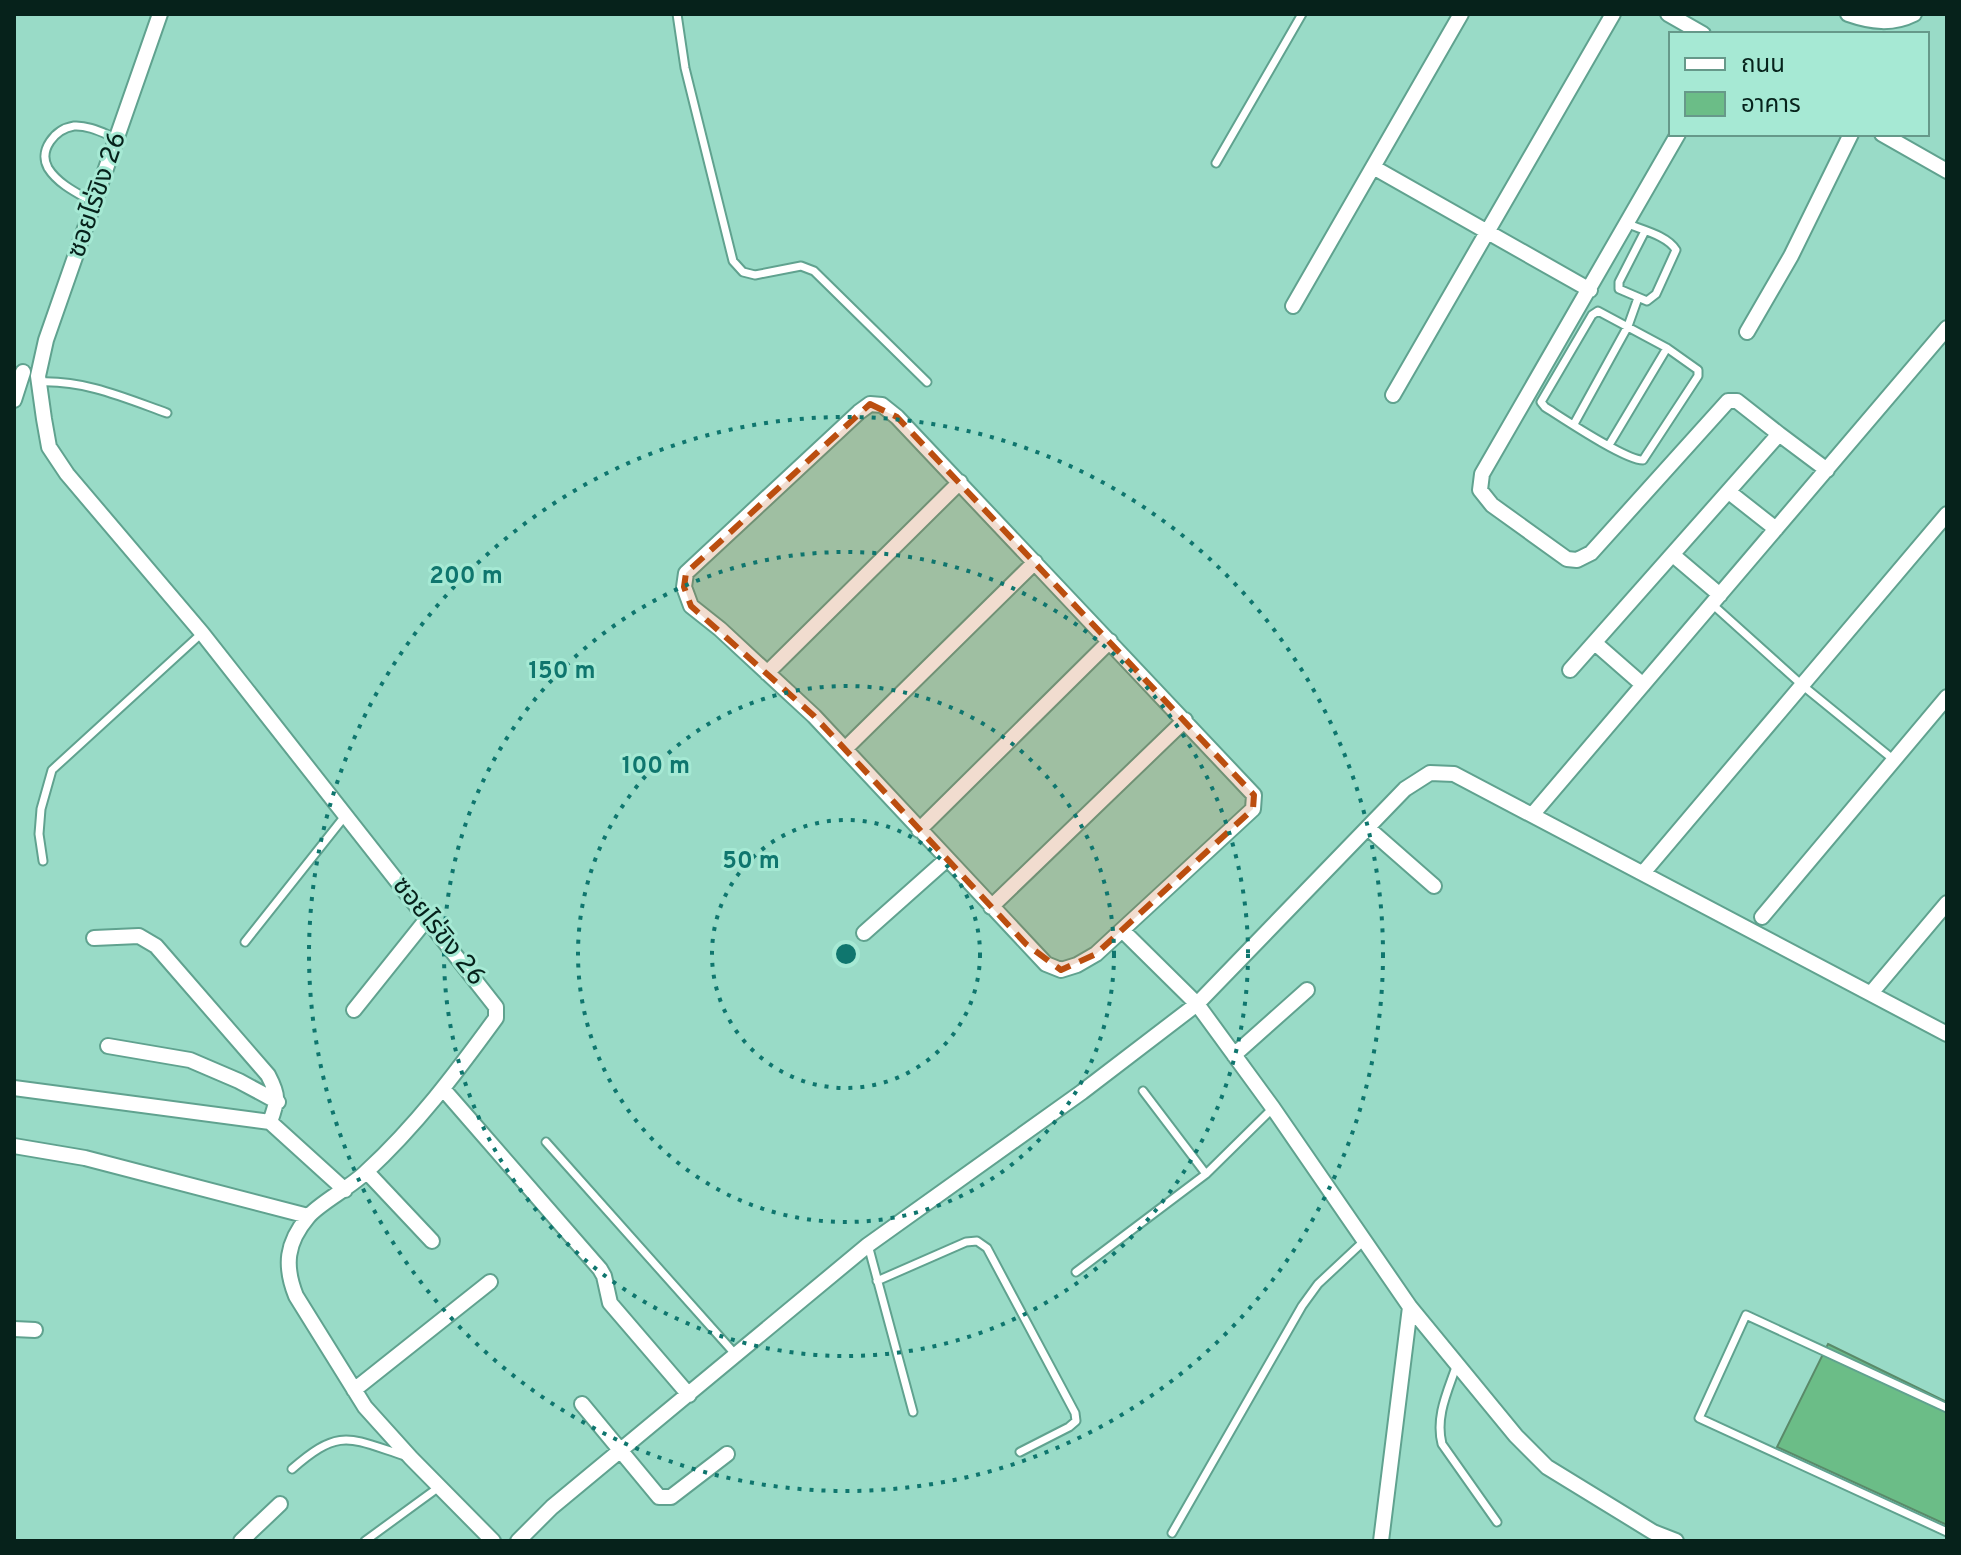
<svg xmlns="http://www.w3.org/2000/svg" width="1961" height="1555" viewBox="0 0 1961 1555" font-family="Overpass,'Noto Sans Thai',sans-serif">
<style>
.building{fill:#6bbd87;stroke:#5a8a69;stroke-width:2}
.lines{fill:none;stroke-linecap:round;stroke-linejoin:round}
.service-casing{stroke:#60a28f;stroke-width:11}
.minor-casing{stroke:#60a28f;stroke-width:18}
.service{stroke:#fff;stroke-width:7}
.minor{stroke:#fff;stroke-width:14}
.marked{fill:#bb4e0f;fill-opacity:0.2;stroke:#bb4e0f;stroke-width:6;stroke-dasharray:16 10;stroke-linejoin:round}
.ring{fill:none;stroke:#0f766e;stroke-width:4;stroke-dasharray:4 8}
.labels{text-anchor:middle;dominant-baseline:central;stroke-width:6;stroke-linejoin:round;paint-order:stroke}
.street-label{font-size:26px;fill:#06221b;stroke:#a6e9d4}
.centre{fill:#0f766e;stroke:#a6e9d4;stroke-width:4}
.ring-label{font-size:24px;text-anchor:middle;font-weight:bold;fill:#0f766e;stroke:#a6e9d4;stroke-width:6;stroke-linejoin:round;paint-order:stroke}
</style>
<rect width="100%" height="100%" fill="#99dbc7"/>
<!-- building -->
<path class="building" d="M1828 1344 1947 1402V1525L1777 1447Z"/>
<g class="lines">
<defs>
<path id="service" d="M677 14 685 68 733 261 743 272 755 275 801 266 814 271 927 382
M1216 163 1302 14
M93 202C77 193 58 184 48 168 38 150 55 129 74 126 88 125 103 133 116 138
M1628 224C1643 230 1668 236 1676 250L1656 294 1647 301 1619 289V282L1645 231
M1598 311 1667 348 1698 370V376L1643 460C1625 460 1564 419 1545 407L1541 402 1592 315Z
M39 382C85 380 125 398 167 413
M1574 424 1628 326 1638 298
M1609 445 1667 348
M1712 604 1802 685 1894 760
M43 861 39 834 41 809 52 770 202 633
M245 942 345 816
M1143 1091 1206 1174
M546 1142 736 1355
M868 1245 913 1412
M1076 1272 1206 1174 1273 1108
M877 1281 966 1242 977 1241 987 1248 1075 1413 1076 1421 1069 1427 1020 1452
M1457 1364C1448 1391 1435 1416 1442 1444L1497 1522
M1947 1408 1746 1315 1699 1418 1947 1532
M292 1469C340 1427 349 1438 405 1456
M1172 1533 1302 1306 1318 1284 1364 1241
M365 1541 439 1487"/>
<path id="minor" d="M160 14 46 340 38 376 44 419 49 447 67 474 202 633 496 1007V1018C456 1073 416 1126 366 1172 351 1187 318 1204 308 1217 286 1243 284 1266 296 1296L365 1407 411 1458 493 1541
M1668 14 1703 34
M1848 14C1871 22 1892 25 1914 14
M1678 134 1482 474 1480 490 1492 505 1567 559 1577 560 1591 553 1728 401H1737L1779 434
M1882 134 1947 171
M1373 167 1590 290
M1293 306 1461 14
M1747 332 1791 256 1851 134
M1393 395 1613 14
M14 400 23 372
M870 404 882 405 897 417 1254 795 1253 809 1096 954 1077 965 1061 970 1046 964 814 716 720 629 691 606 684 587 686 573 859 412Z
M1729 492 1776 529
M1673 555 1720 595
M1595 643 1643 685
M1570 670 1779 434 1827 470
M767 673 960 482
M845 749 1035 562
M1532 815 1947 328
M1369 829 1434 886
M919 830 1110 641
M1643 873 1947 514
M991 907 1185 720
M1762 917 1947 697
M1123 931 1197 1004 1273 1108 1410 1307 1516 1436 1547 1467 1653 1532 1676 1541
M864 933 946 860
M94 938 139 936 156 946 268 1075C279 1096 278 1100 270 1122
M1872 992 1947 903
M354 1010 426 920
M108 1046 190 1060 239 1081 278 1102
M1234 1055 1307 990
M14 1088 270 1122 345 1190
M444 1090 600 1269 604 1276 610 1303 689 1395
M14 1146 85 1158 308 1216
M367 1172 432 1241
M14 1329 35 1330
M354 1390 490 1282
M582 1404 659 1497H671L727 1454
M241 1541 280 1504
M518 1541 552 1507 868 1245 1082 1092 1197 1004 1405 789 1430 773 1454 774 1947 1034
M1381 1541 1410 1307"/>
</defs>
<!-- service casing -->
<use href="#service" class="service-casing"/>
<!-- minor casing -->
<use href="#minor" class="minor-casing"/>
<!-- service -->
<use href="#service" class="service"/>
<!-- minor -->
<use href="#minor" class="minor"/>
</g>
<!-- marked area -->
<path class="marked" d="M870 404 897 417 1254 795 1253 809 1096 954 1061 970 1026 944 814 716 691 606 684 587 686 573Z"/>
<!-- distance rings -->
<g class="ring">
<circle cx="846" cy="954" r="134"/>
<circle cx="846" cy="954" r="268"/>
<circle cx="846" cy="954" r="402"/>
<circle cx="846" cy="954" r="537"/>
</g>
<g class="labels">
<!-- street labels -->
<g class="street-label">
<text transform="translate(98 195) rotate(-71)">ซอยไร่ขิง 26</text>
<text transform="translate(438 932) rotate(51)">ซอยไร่ขิง 26</text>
</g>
</g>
<circle cx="846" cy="954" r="12" class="centre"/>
<g class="ring-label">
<text x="466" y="583">200 m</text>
<text x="562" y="678">150 m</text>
<text x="656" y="773">100 m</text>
<text x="751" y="868">50 m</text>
</g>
<!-- border -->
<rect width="1961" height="1555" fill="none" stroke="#06221b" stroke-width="32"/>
<!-- legend -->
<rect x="1669" y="32" width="260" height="104" fill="#a6e9d4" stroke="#66998a" stroke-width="2"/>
<rect x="1685" y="58" width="40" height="12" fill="#ffffff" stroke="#66998a" stroke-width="2"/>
<text x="1741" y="72" font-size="24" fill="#06221b">ถนน</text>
<rect x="1685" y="92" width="40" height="24" fill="#6bbd87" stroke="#66998a" stroke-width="2"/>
<text x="1741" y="112" font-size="24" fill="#06221b">อาคาร</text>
</svg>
